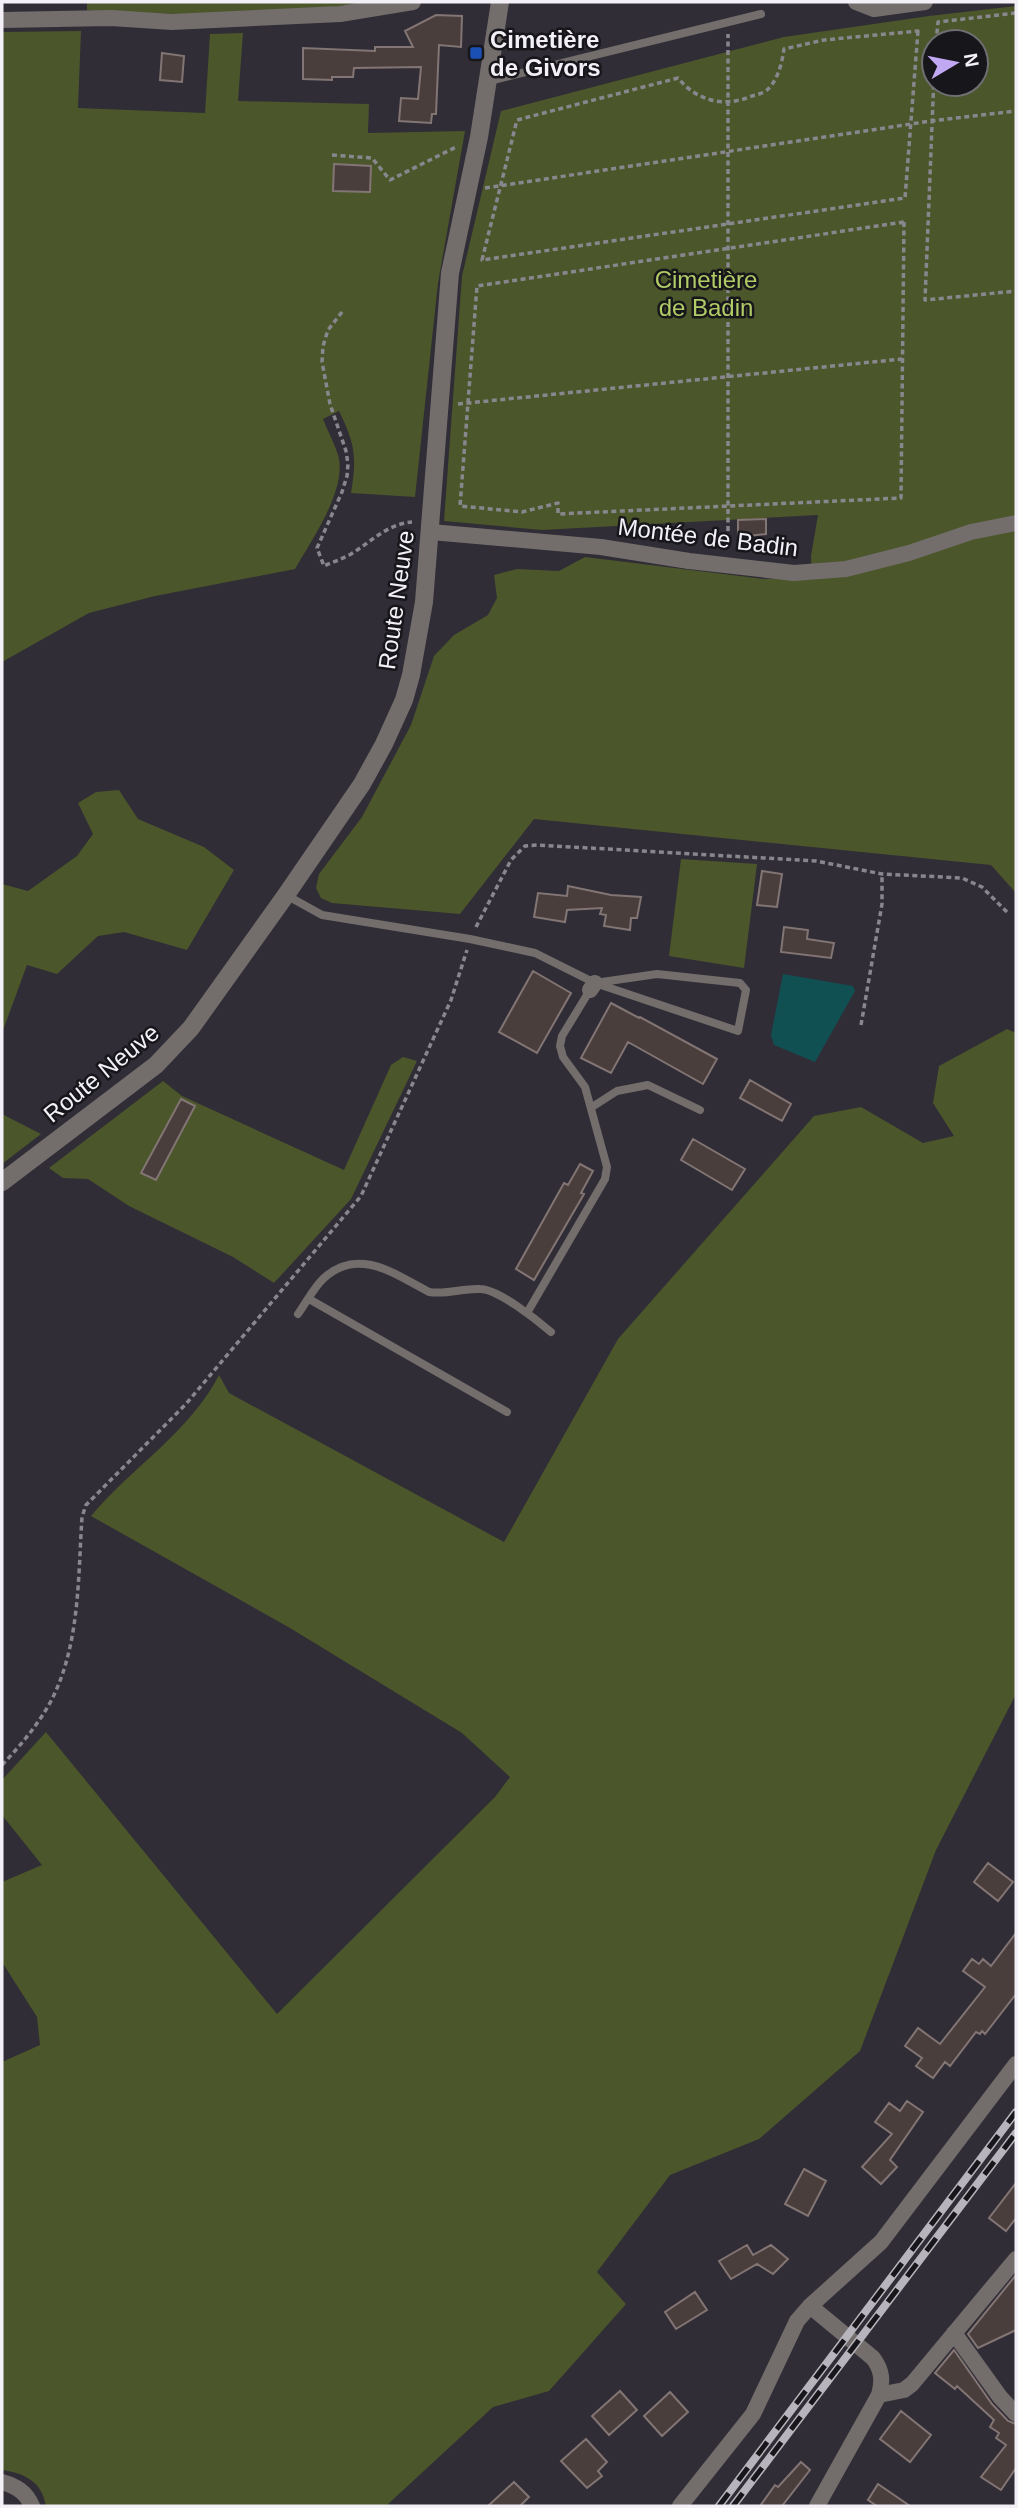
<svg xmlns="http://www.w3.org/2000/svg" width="1018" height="2508" viewBox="0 0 1018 2508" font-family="Helvetica,sans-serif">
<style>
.green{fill:#4b562b;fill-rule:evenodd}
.water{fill:#115052}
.building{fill:#4a3e3d;stroke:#827574;stroke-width:2}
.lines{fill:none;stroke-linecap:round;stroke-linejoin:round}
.path{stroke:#89878e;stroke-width:3.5;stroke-dasharray:5 3.5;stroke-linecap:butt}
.service{stroke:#736d6c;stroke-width:8}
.minor{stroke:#736d6c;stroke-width:16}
.tertiary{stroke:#736d6c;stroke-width:18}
.rail-casing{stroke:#b7b4bb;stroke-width:8}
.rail{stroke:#17161a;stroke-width:5;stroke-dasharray:16;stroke-linecap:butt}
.transit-dot{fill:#1a4fb4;stroke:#17161a;stroke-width:2.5}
.labels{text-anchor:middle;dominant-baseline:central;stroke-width:5;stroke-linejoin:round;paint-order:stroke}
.poi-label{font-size:24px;font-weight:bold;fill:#f3f1f7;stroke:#17161a;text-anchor:start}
.park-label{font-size:24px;fill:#b1cb66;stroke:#17161a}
.street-label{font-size:24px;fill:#f3f1f7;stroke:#17161a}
</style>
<rect width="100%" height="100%" fill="#302d36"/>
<!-- green -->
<path class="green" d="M87 2H368L332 7 213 15 100 12 87 10Z
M1016 6V893L991 865 534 819 460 914 332 903 321 898 316 888 319 874 362 817 411 725 434 656 454 635 488 615 497 598 494 575 517 569 559 571 585 557 765 579 812 578 811 556 818 515 542 530 444 521 462 276 501 111 784 37 929 16ZM934 42H976V84H934Z
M81 31 78 108 205 113 210 34 243 33 238 101 369 104 368 133 465 131 438 283 415 497 351 493C357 458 355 443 339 411L323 419C328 432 336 446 339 459 345 493 311 541 295 569L155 596 89 613 2 662V32Z
M119 790 138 819 204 847 234 870 187 950 124 932 98 936 57 974 27 965 2 1033V884L28 891 77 856 93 834 78 803 96 792Z
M681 859 757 864 744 968 669 956Z
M1007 1029 1016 1033V1694L936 1850 860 2051 759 2139 670 2175 597 2272 626 2304 549 2391 493 2407 386 2506H46C42 2482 25 2473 2 2470V2062L40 2045 37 2017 2 1962V1882L42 1865 2 1815V1780L46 1732 277 2014 495 1797 510 1777 462 1733 290 1628 91 1516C131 1468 190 1432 219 1375L229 1393 504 1542 618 1339 814 1116 861 1107 923 1143 954 1136 933 1103 939 1066Z
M403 1057 417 1061 351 1199 274 1283 233 1257 129 1206 88 1179 63 1178 49 1168 163 1081 182 1096 344 1170 391 1065Z
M2 1114 41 1134 2 1164Z"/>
<!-- water -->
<path class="water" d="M783 974 853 986 855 991 815 1062 774 1045 771 1035Z"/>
<!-- building -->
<path class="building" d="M436 15 462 16 461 47 439 45 436 114H432L431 123 399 121 401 98 418 99 421 67 354 68 353 77H332V80L303 79V48L375 51V47H413L405 31Z
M162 53 184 56 182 82 160 80Z
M334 164 371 166 370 192 333 191Z
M766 519V534L738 537V520Z
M762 871 782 874 777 907 757 905Z
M568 886 611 895 641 897 637 918H631L630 930 604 926 606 915 600 914 602 908 567 910 565 922 534 917 538 893 567 896Z
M784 927 808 930 807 939 834 943 831 958 781 952Z
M533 971 571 993 537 1053 499 1032Z
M611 1003 639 1018 640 1017 717 1059 703 1084 628 1042 611 1073 581 1058Z
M750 1080 791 1104 782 1121 740 1098Z
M181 1099 195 1106 156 1180 141 1173Z
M693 1139 745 1169 732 1190 681 1160Z
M580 1164 593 1171 581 1193 584 1194 534 1280 516 1269 564 1183 568 1185Z
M988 1863 1013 1882 998 1901 974 1882Z
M1016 1933V1994L985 2034 982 2031 980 2034 976 2032 950 2066 945 2062 933 2078 916 2066 922 2058 905 2046 918 2028 940 2044 985 1987 963 1971 972 1959 979 1964 983 1959 991 1966Z
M907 2101 923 2112 890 2160 897 2167 881 2184 862 2167 892 2134 875 2122 889 2103 900 2111Z
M804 2169 826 2181 808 2216 785 2204Z
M1016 2183V2218L1006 2231 989 2218Z
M747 2245 753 2255 771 2245 788 2259 773 2274 757 2264 731 2279 719 2261Z
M1016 2275V2330L978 2348 968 2334Z
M695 2292 707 2310 676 2329 665 2312Z
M954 2350 992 2404 1008 2421 1016 2424V2468L1001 2490 981 2477 1006 2445 996 2438 999 2433 990 2427 994 2420 957 2386 955 2389 935 2373Z
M620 2391 637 2410 609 2435 592 2416Z
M670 2392 688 2412 662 2436 644 2416Z
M901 2411 931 2435 910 2462 880 2439Z
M586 2439 607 2462 598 2471 602 2476 587 2488 561 2461Z
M801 2462 810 2470 782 2506H760L775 2485 778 2487Z
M514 2482 529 2497 520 2506H488Z
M878 2484 910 2506H877L868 2500Z"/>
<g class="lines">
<!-- path -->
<path class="path" d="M918 31 905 198 482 260 517 120 678 78C697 101 724 108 752 96 756 95 764 93 767 90 778 80 782 63 784 49L824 40Z
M936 42 938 22 1016 13
M934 76 925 300 1016 291
M332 155 372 158 390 180 458 146
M485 188 931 121 1016 111
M904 222 901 498 558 514V503L522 512 460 506 477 286Z
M342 312 328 330 323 346 322 362 330 404 346 451 348 464 347 476 342 492 317 548 324 566C333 562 342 559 351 554 371 542 387 524 412 522
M458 404 902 359
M728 548V34
M476 927 511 860 525 846 537 845 816 861 882 874 962 878 982 887 1007 912
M861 1025 882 904V874
M2 1765C20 1746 38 1725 51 1701 80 1645 78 1578 82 1517L86 1505 186 1404 361 1196 451 1000 467 950"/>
<!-- service -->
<path class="service" d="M489 81 761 14
M286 895 322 915 470 939 535 953 595 983 738 1031 746 990 740 983 657 974 595 983
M592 1107 617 1091 648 1085 700 1110
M309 1299 507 1412
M527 1313 605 1179 607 1167 585 1087 563 1057 560 1046 562 1036 590 990
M298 1314C306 1303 314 1287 324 1278 359 1246 396 1275 429 1292 447 1295 463 1288 480 1289 498 1289 537 1320 551 1332"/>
<!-- minor -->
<path class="minor" d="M856 2 874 9 925 2
M2 20 111 18 172 22 340 14 413 2
M431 532 601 547 689 561 794 573 846 569 909 553 971 532 1016 523
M590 990 595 983
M810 2306 873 2358C882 2370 883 2380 879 2395L817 2506
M954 2333 1000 2397 1016 2414
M879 2395 904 2390 912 2384 1016 2259
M2 2482C16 2486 26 2492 32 2506
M680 2506 753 2414 797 2321 810 2306 881 2242 1016 2064"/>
<!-- tertiary -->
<path class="tertiary" d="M2 1182 156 1065 191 1028 286 895 362 784 384 744 404 700 411 675 424 602 450 273 479 137 500 2"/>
<defs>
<path id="rail" d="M719 2506 1016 2112
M733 2506 1016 2133"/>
</defs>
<!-- rail casing -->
<use href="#rail" class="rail-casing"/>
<!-- rail -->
<use href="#rail" class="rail"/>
</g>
<!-- markers -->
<rect class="transit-dot" x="469" y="46" width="14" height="14" rx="3.5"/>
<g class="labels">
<!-- poi labels -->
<g class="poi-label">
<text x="490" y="39">Cimetière<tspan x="490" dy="28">de Givors</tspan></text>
</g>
<!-- park labels -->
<g class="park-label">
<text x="706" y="279">Cimetière<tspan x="706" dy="28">de Badin</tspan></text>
</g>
<!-- street labels -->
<g class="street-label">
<text transform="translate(708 537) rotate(7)">Montée de Badin</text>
<text transform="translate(396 600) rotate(-82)">Route Neuve</text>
<text transform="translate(101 1073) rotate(-39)">Route Neuve</text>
</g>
</g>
<!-- border -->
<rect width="1018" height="2508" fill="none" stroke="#f3f1f7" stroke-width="7"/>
<!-- north arrow -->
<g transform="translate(955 63) rotate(80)"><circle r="33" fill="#17161a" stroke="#6f6e72" stroke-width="2"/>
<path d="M0-5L12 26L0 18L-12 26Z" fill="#c1a8f3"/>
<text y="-10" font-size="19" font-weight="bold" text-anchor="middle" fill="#f3f1f7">N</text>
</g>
</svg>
